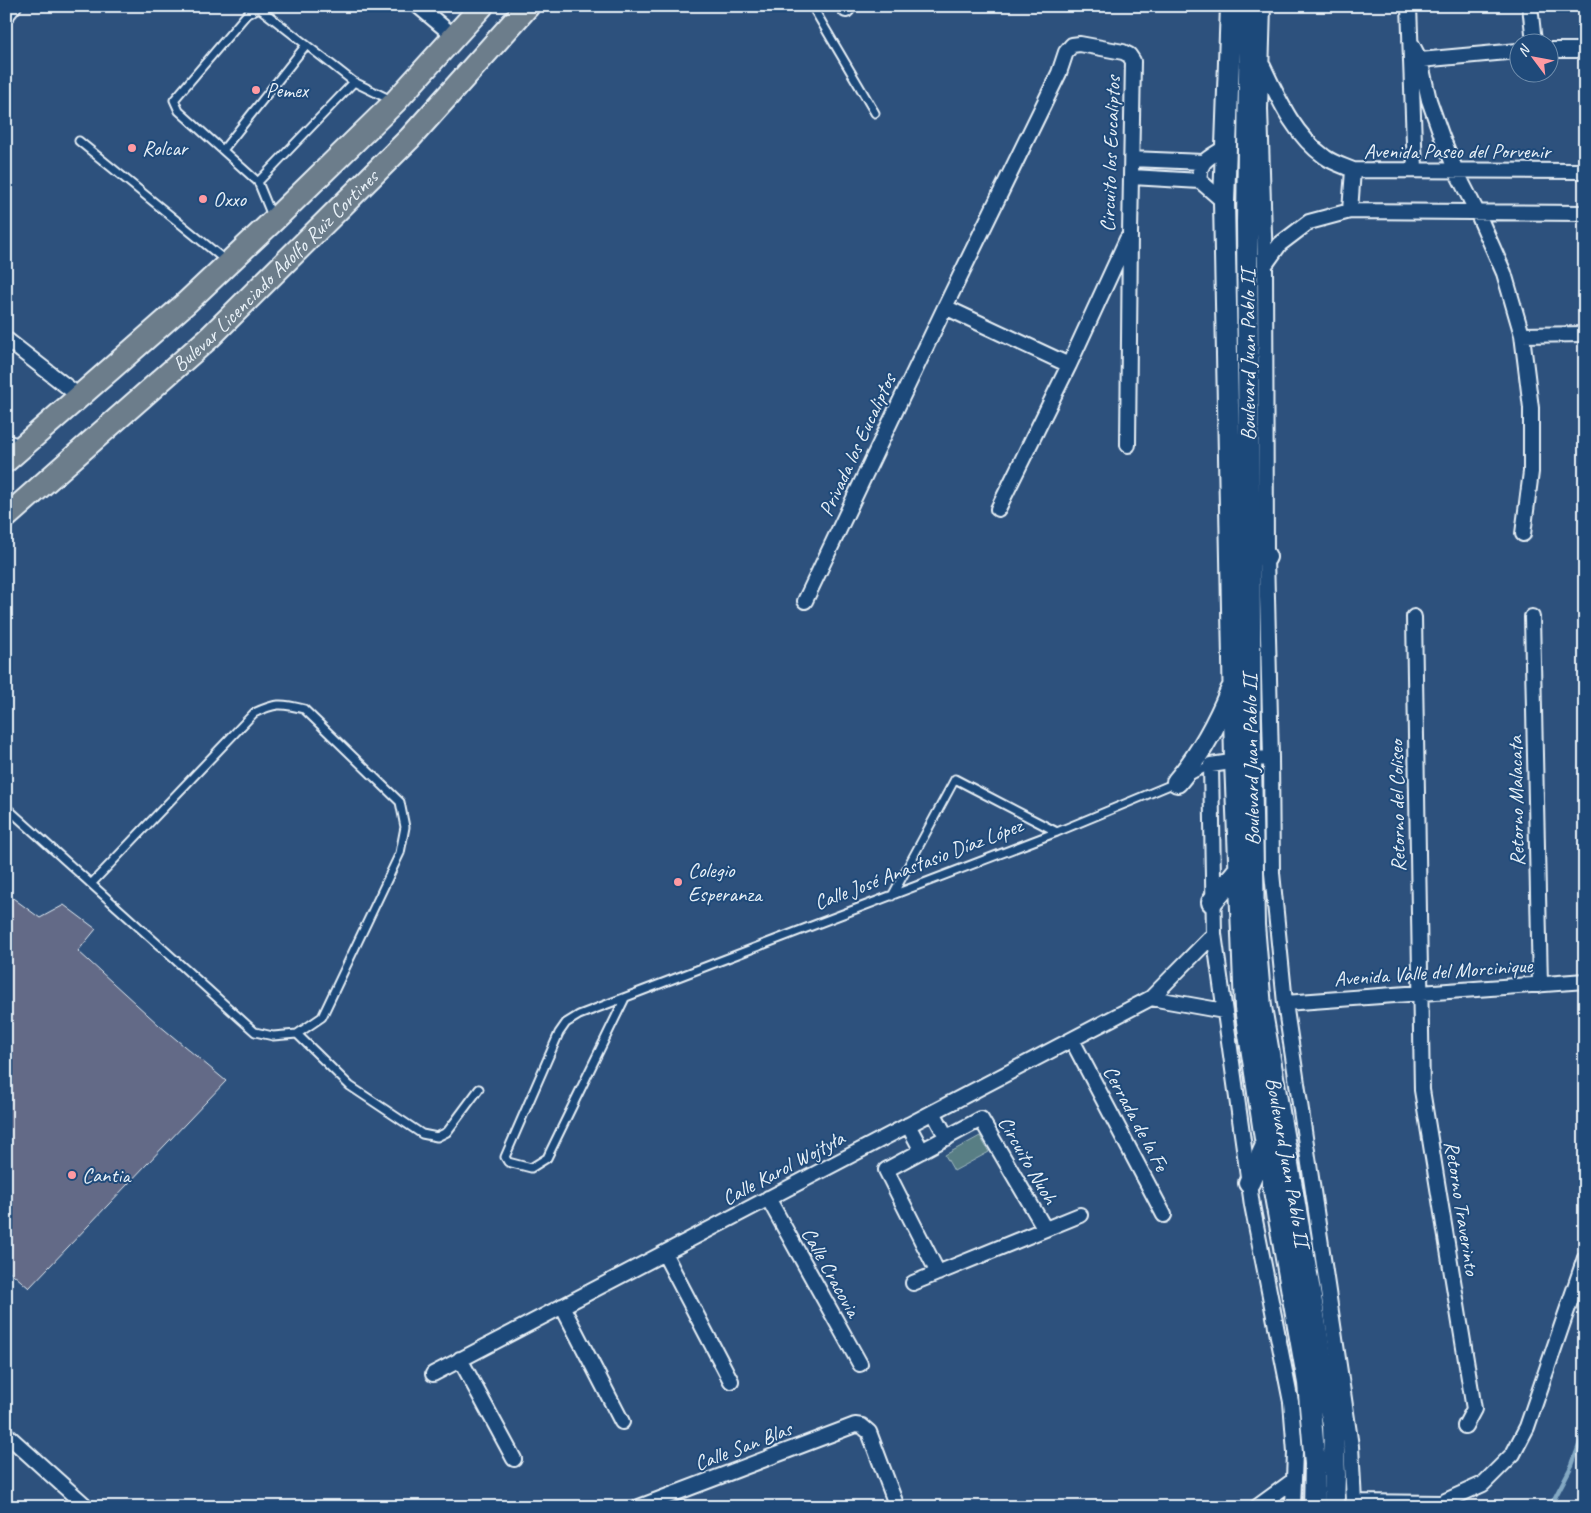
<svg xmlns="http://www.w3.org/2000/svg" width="1591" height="1513" viewBox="0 0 1591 1513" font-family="Caveat,sans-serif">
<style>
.green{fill:#587e84;stroke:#a0b8be}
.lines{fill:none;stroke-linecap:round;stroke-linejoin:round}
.stream{stroke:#84a9c3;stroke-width:4.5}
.building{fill:#636b87;stroke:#e8f1f8}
.service-casing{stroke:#e8f1f8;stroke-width:11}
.minor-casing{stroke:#e8f1f8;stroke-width:18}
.secondary-casing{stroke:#e8f1f8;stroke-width:24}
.primary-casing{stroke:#e8f1f8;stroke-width:26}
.service{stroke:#1f4a7a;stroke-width:7}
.minor{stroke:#1f4a7a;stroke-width:14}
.secondary{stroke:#1f4a7a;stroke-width:20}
.primary{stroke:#6c7d8b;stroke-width:22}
.poi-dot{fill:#ff9aa2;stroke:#1f4a7a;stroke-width:2}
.labels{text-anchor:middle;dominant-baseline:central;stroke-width:4;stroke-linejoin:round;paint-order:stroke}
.poi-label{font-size:21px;fill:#e8f1f8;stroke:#1f4a7a;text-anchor:start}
.street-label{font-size:21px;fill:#e8f1f8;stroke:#1f4a7a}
</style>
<rect width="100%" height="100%" fill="#2d517d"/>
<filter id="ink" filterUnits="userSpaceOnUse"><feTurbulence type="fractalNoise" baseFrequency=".02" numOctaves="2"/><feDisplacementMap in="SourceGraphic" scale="10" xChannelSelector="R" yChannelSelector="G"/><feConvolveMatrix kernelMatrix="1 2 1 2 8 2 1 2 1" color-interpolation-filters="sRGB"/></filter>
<g filter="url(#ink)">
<!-- green -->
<path class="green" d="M980 1136 989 1152 954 1171 945 1155Z"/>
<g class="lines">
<!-- stream -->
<path class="stream" d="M1550 1507 1572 1465 1585 1429"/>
</g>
<!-- building -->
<path class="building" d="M6 893 40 918 64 905 96 929 78 951 159 1025 226 1081 29 1288 6 1268Z"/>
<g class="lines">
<defs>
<path id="service" d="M812 6 875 113
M79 141 226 261
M223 150 306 45
M258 182 354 82
M272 216 258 182 179 111 174 100 247 14 259 8 354 82 391 100
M1190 776 1211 765
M6 807 255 1032 273 1036 297 1034 322 1017 400 853 405 827 400 802 304 709C281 703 275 703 254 713L92 883
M892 896 955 779 1057 832
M625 998 547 1158 531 1168 508 1162 505 1157 559 1033 566 1023 579 1015 1057 832 1175 783
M297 1034 350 1086 422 1134 437 1137 447 1132 479 1089"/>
<path id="minor" d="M418 6 455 37
M1263 6 1260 109 1265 265 1266 557 1271 758 1272 873 1285 1003 1351 1446 1354 1502 1350 1507
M1409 6 1415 170
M1530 6 1534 42
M846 10 849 6
M6 16 14 6
M1410 41 1420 60 1429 100 1442 137 1456 171 1477 212 1504 273 1522 335 1531 408V472L1523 534
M1548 50H1585
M1420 60 1518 51
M1263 66C1279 100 1294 135 1325 157 1333 163 1344 166 1353 170L1585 171
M1132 159 1203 162
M1132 177 1200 181
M1224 202 1200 181C1197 160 1211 157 1226 147
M1350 211 1353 170
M1265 265 1280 244 1309 222 1350 211 1585 213
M945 307 1069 365
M1522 335 1585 334
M6 339 79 396
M6 442 21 447
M998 509 1069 365 1127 239
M805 601 945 307 1059 73 1066 52 1072 45 1080 44 1123 52 1129 55 1133 61 1130 234 1128 445
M1414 617 1422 1090 1474 1409 1465 1426
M1532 617 1540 985
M1271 758 1251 759 1211 765 1214 934 1252 1205 1291 1402 1295 1452 1293 1507
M1151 998 1224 1011
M1285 1003 1585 981
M1072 1040 1164 1215
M933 1112 947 1138
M908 1125 922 1151
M768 1198 860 1364
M664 1253 731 1381
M938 1273 886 1170 981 1119 1045 1229
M913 1283 1080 1215
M562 1306 622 1422
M460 1359 514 1459
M433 1374 1151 998 1214 934
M6 1434 87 1507
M1354 1502 1441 1503 1483 1484 1513 1454 1527 1427 1585 1258
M639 1507 855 1425 862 1426 869 1432 897 1507
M1257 1507 1294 1480"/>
<path id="secondary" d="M1231 6 1224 202 1235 761 1245 1008 1266 1145 1308 1383 1315 1464 1314 1507
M1250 6 1247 222 1251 759 1254 925 1261 1007 1333 1425 1335 1475 1334 1507
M1249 529 1266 557
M1177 782C1201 754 1217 724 1231 690
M1212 902 1239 869
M1249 1183 1266 1145"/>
<g id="primary">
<path d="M6 461 185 304 274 220 395 102 482 6"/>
<path id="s1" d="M6 517 210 337 410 138 528 6"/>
</g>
</defs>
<!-- service casing -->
<use href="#service" class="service-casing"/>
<!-- minor casing -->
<use href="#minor" class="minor-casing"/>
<!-- secondary casing -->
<use href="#secondary" class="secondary-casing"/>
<!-- primary casing -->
<use href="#primary" class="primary-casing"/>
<!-- service -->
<use href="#service" class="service"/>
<!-- minor -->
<use href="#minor" class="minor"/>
<!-- secondary -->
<use href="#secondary" class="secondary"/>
<!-- primary -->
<use href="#primary" class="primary"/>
</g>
</g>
<!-- markers -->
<g class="poi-dot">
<circle cx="256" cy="90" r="5"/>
<circle cx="132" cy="148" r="5"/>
<circle cx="203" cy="199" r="5"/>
<circle cx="678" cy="882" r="5"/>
<circle cx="72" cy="1175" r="5"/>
</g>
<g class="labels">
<!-- poi labels -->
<g class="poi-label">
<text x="266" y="90">Pemex</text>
<text x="142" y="148">Rolcar</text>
<text x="213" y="199">Oxxo</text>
<text x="688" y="870">Colegio<tspan x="688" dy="24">Esperanza</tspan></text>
<text x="82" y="1175">Cantia</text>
</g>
<!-- street labels -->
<g class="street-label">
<text x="1457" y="151">Avenida Paseo del Porvenir</text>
<text transform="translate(1110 154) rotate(-88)">Circuito los Eucaliptos</text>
<text stroke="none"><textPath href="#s1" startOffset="365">Bulevar Licenciado Adolfo Ruiz Cortines</textPath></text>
<text transform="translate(1248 355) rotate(-90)">Boulevard Juan Pablo II</text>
<text transform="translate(857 445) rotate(-65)">Privada los Eucaliptos</text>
<text transform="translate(1251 760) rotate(-91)">Boulevard Juan Pablo II</text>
<text transform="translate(1516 801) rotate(-91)">Retorno Malacata</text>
<text transform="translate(1397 806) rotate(-91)">Retorno del Coliseo</text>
<text transform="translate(918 864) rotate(-21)">Calle José Anastasio Díaz López</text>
<text transform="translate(1433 972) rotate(-4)">Avenida Valle del Morcinique</text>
<text transform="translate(1136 1118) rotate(62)">Cerrada de la Fe</text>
<text transform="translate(1028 1160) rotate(60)">Circuito Nuoh</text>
<text transform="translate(1288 1162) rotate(80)">Boulevard Juan Pablo II</text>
<text transform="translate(783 1168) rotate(-28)">Calle Karol Wojtyła</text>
<text transform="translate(1462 1208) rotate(81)">Retorno Traverinto</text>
<text transform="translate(831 1272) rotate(61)">Calle Cracovia</text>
<text transform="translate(743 1446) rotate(-21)">Calle San Blas</text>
</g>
</g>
<!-- margin -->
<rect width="1591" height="1513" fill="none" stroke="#1f4a7a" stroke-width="25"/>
<rect x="12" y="12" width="1566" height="1488" fill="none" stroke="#e8f1f8" stroke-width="2" filter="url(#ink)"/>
<!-- north arrow -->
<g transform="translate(1534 58) rotate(302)"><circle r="24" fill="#1f4a7a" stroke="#6f8dac"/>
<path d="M0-4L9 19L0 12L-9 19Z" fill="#ff9aa2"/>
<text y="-8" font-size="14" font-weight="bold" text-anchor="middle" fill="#e8f1f8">N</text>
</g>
</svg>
